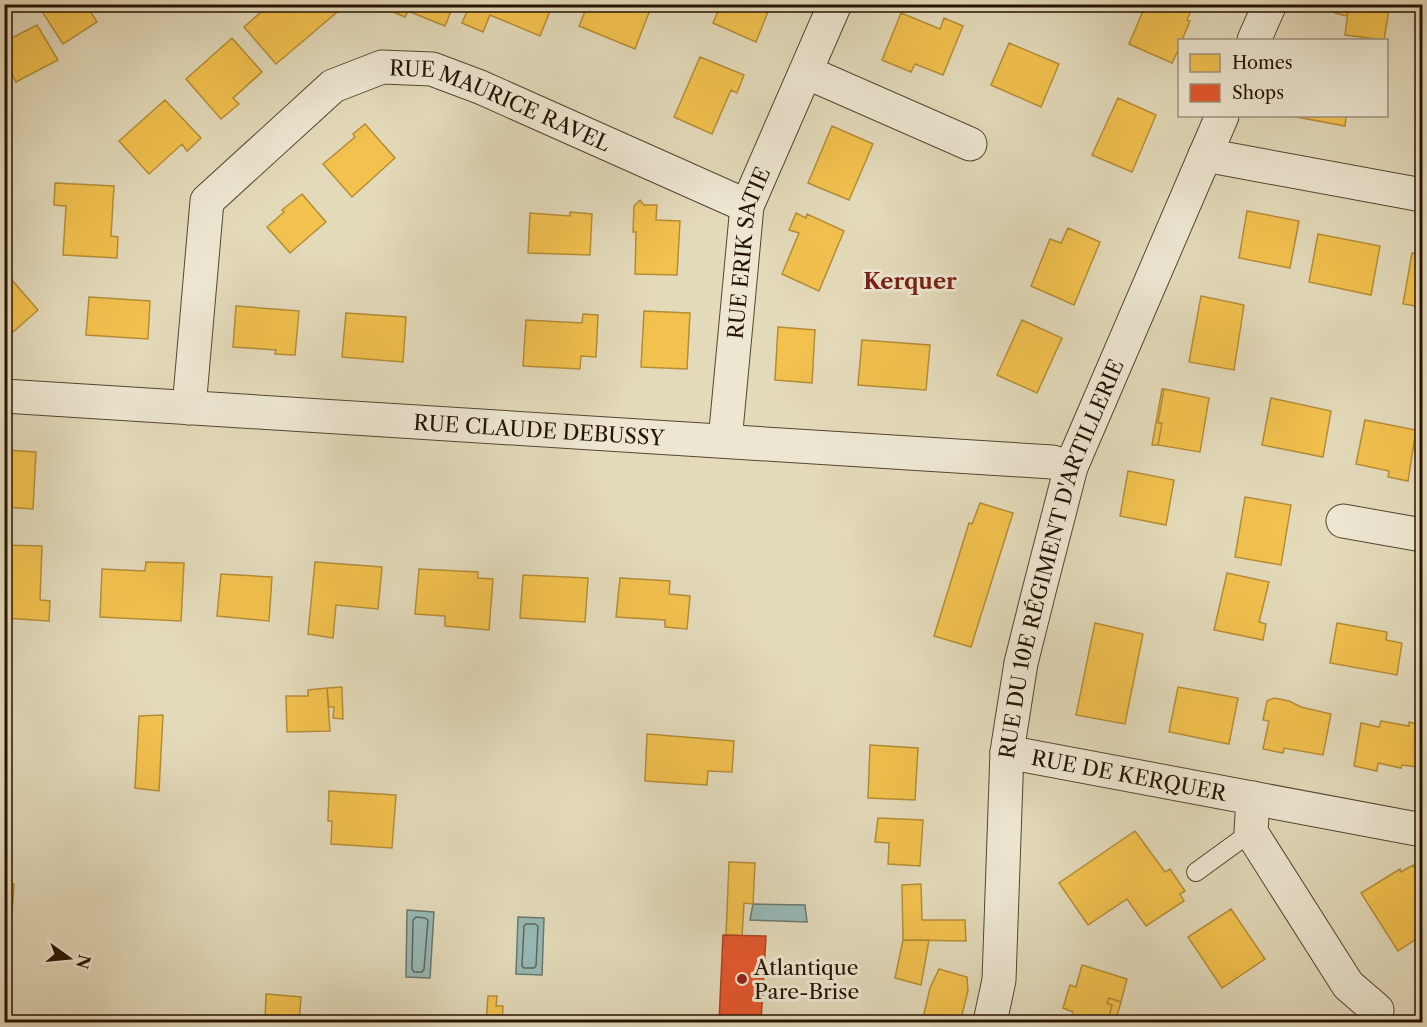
<svg xmlns="http://www.w3.org/2000/svg" width="1427" height="1027" viewBox="0 0 1427 1027" font-family="'Libre Caslon Text',serif">
<style>
.water{fill:#97b9b6;stroke:#6a776e;stroke-width:1.5}
.homes{fill:#f2c14e;stroke:#b58d37;stroke-width:1.5}
.shops{fill:#e4572e;stroke:#ab4321;stroke-width:1.5}
.lines{fill:none;stroke-linecap:round;stroke-linejoin:round}
.shore{stroke:#5f665c;stroke-width:1.5}
.service-casing{stroke:#564530;stroke-width:20}
.minor-casing{stroke:#564530;stroke-width:35}
.service{stroke:#ede7d2;stroke-width:18}
.minor{stroke:#ede7d2;stroke-width:33}
.poi-dot{fill:#8f2418;stroke:#ede7d2;stroke-width:2}
.labels{text-anchor:middle;dominant-baseline:central;stroke-width:6;stroke-linejoin:round;paint-order:stroke}
.street-label{font-size:21px;fill:#271302;stroke:#ede7d2}
.poi-label{font-size:21px;fill:#271302;stroke:#ede7d2;text-anchor:start}
.neighbourhood-label{font-size:22px;font-weight:bold;fill:#7a1f14;stroke:#ede7d2}
</style>
<rect width="100%" height="100%" fill="#e3daba"/>
<filter id="stains"><feTurbulence type="fractalNoise" baseFrequency=".00333" numOctaves="4"/><feColorMatrix values="0 0 0 0 .2 0 0 0 0 .09 0 0 0 0 .02 0 0 0 .5 -.17"/></filter>
<radialGradient id="worn" r=".72"><stop offset=".6" stop-color="#630" stop-opacity="0"/><stop offset="1" stop-color="#630" stop-opacity=".3"/></radialGradient>
<!-- water -->
<path class="water" d="M753 904 805 905 807 922 750 920Z
M407 910 434 912 430 978 406 977Z
M518 917 544 918 542 975 516 974Z"/>
<!-- homes -->
<path class="homes" d="M50 4H86L97 22 63 44 41 10Z
M270 4 278 6 280 4H339L342 8 276 64 244 27Z
M387 4H454L445 26 408 11 405 17 386 9Z
M470 4H553L540 36 490 15 483 32 462 23Z
M588 4H635L650 10 635 49 579 26Z
M721 4H771L756 42 713 23Z
M1146 4H1194L1187 20 1190 21 1182 40H1180V46L1172 63 1129 44Z
M1337 4H1349L1347 16 1335 13Z
M1349 4H1390L1384 40 1345 35Z
M901 13 940 29 944 18 963 26 943 75 915 64 911 72 882 60Z
M37 25 58 60 16 82 4 60V42Z
M232 38 262 72 233 98 239 104 221 119 186 79Z
M1009 43 1059 64 1041 107 991 85Z
M700 57 744 75 737 93 731 90 712 134 674 117Z
M1118 98 1156 115 1132 172 1092 155Z
M165 100 201 138 187 151 182 144 149 174 119 141Z
M1291 116H1346L1345 126Z
M365 124 395 158 352 197 323 164 355 137 353 134Z
M832 126 873 144 849 200 808 183Z
M55 183 114 186 111 236 118 237 117 258 63 255 66 206 54 205Z
M302 194 326 222 290 253 267 227 284 212 282 210Z
M640 200 644 205H657L656 220 680 221 677 275 635 274 636 232H633L634 206Z
M1247 211 1299 221 1290 268 1239 258Z
M570 212 592 214 590 255 528 253 530 213 570 216Z
M796 213 806 218 807 214 844 231 819 291 782 274 799 233 789 230Z
M1068 228 1100 242 1074 305 1031 286 1050 239 1061 243Z
M1318 234 1380 246 1371 295 1309 282Z
M1412 253 1422 255V307L1403 304Z
M4 271 38 310 5 339H4Z
M1201 296 1244 305 1234 370 1189 362Z
M89 297 150 301 148 339 86 335Z
M236 306 299 311 295 355 275 354 276 350 233 347Z
M644 311 690 313 687 369 641 367Z
M346 313 406 317 403 362 342 357Z
M583 314 598 315 596 357 581 356 580 369 523 366 526 320 582 323Z
M1022 320 1062 338 1037 393 997 375Z
M778 327 815 330 812 383 775 380Z
M862 340 930 345 926 390 858 385Z
M1162 389H1164L1158 423H1162L1158 445H1152Z
M1164 389 1209 398 1200 452 1158 445 1162 423H1158Z
M1271 398 1331 411 1323 457 1262 445Z
M1365 420 1416 430 1408 481 1388 477 1389 471 1356 464Z
M4 450 36 452 33 509 4 507Z
M1128 471 1174 480 1166 525 1120 516Z
M1245 497 1291 505 1281 565 1235 557Z
M980 503 1013 513 971 647 934 636 969 523 972 524Z
M4 545 42 546 40 600 50 601 49 621 4 618Z
M146 562 184 563 181 621 100 617 102 569 145 571Z
M315 562 382 567 378 609 336 605 333 638 308 634Z
M419 569 478 572V578L493 579 489 630 445 626V616L415 614Z
M1227 573 1269 582 1259 622 1266 624 1263 640 1214 630Z
M221 574 272 577 269 621 217 616Z
M523 575 588 578 585 622 520 618Z
M620 578 670 581 669 594 690 596 687 629 665 627V620L616 617Z
M1095 623 1143 634 1125 724 1076 715Z
M1337 623 1387 632 1386 640 1402 643 1397 675 1330 663Z
M342 687 343 719 333 718 334 707H329L327 688Z
M1178 687 1238 698 1229 744 1169 732Z
M327 688 330 731 287 732 286 696H308V690Z
M1274 698 1289 701 1301 707 1331 714 1323 755 1284 748 1283 753 1263 749 1269 721 1263 720 1267 701Z
M163 715 159 791 135 788 139 716Z
M1381 721 1409 726V722L1422 725V739L1417 767 1402 765 1401 768 1378 763 1377 771 1354 766 1361 723 1379 727Z
M647 734 734 741 732 772 708 771 707 785 645 781Z
M870 745 918 748 915 800 868 798Z
M329 791 396 795 392 848 331 844 332 821H328Z
M878 818 923 820 920 866 888 864 889 843 875 842Z
M1135 831 1165 872 1170 869 1185 891 1180 894 1184 901 1146 926 1127 899 1088 925 1059 883Z
M729 862 755 863 753 904 744 903 742 936 726 935Z
M1413 865 1422 879V888L1415 893 1422 905V935L1398 951 1361 893 1400 869 1401 872Z
M4 883 14 884 10 943 4 942Z
M921 884 922 920H965L966 941 903 940 902 885Z
M1231 909 1265 959 1222 988 1188 937Z
M903 940H929L921 985 895 978Z
M1082 965 1127 979 1121 1002 1109 998 1107 1003 1112 1005 1108 1021 1114 1022H1069L1073 1012 1063 1008 1070 985 1076 987Z
M939 969 967 977 968 991 960 1022H922L930 988Z
M266 994 301 997 299 1022H265Z
M488 996H497L496 1006H503L502 1022H486Z
M1109 998 1121 1002 1115 1022 1108 1021 1112 1005 1107 1003Z"/>
<!-- shops -->
<path class="shops" d="M723 935 766 936 761 1022H719Z"/>
<g class="lines">
<!-- shore -->
<path class="shore" d="M416 917 425 918 428 920 424 969 422 972H414L412 969 413 920Z
M526 924H535L538 926 536 966 534 968H524L522 966 524 926Z"/>
<defs>
<path id="service" d="M1196 872 1251 832"/>
<g id="minor">
<path d="M1254 40 1270 4"/>
<path d="M806 72 970 144"/>
<path d="M1205 155 1422 195"/>
<path id="s1" d="M4 396 1052 462 1071 467"/>
<path id="s2" d="M189 408 207 201 333 86 382 67 432 69 480 87 747 206"/>
<path id="s3" d="M725 441 747 206 835 4"/>
<path d="M1343 521 1422 535"/>
<path id="s4" d="M1007 752 1422 830"/>
<path d="M1253 798 1251 832 1348 985 1377 1010"/>
<path id="s5" d="M990 1022 999 980 1007 752 1021 663 1039 591 1071 467 1222 116"/>
</g>
</defs>
<!-- service casing -->
<use href="#service" class="service-casing"/>
<!-- minor casing -->
<use href="#minor" class="minor-casing"/>
<!-- service -->
<use href="#service" class="service"/>
<!-- minor -->
<use href="#minor" class="minor"/>
</g>
<!-- markers -->
<circle class="poi-dot" cx="742" cy="979" r="6"/>
<g class="labels">
<!-- street labels -->
<g class="street-label">
<text stroke="none"><textPath href="#s2" startOffset="556">RUE MAURICE RAVEL</textPath></text>
<text stroke="none"><textPath href="#s3" startOffset="190">RUE ERIK SATIE</textPath></text>
<text stroke="none"><textPath href="#s1" startOffset="536">RUE CLAUDE DEBUSSY</textPath></text>
<text stroke="none"><textPath href="#s5" startOffset="472">RUE DU 10E RÉGIMENT D'ARTILLERIE</textPath></text>
<text stroke="none"><textPath href="#s4" startOffset="124">RUE DE KERQUER</textPath></text>
</g>
<!-- poi labels -->
<g class="poi-label">
<text x="754" y="967">Atlantique<tspan x="754" dy="24">Pare-Brise</tspan></text>
</g>
<!-- neighbourhood labels -->
<g class="neighbourhood-label">
<text x="910" y="281">Kerquer</text>
</g>
</g>
<!-- margin -->
<rect width="1427" height="1027" fill="none" stroke="#e3daba" stroke-width="24"/>
<rect x="6" y="6" width="1415" height="1015" fill="none" stroke="#271302" stroke-width="3"/>
<rect x="12" y="12" width="1403" height="1003" fill="none" stroke="#271302" stroke-width="1.5"/>
<!-- legend -->
<rect x="1178" y="39" width="210" height="78" fill="#ede7d2" stroke="#9e927f" stroke-width="1.5"/>
<rect x="1190" y="54" width="30" height="18" fill="#f2c14e" stroke="#9e927f" stroke-width="1.5"/>
<text x="1232" y="69" font-size="18" fill="#271302">Homes</text>
<rect x="1190" y="84" width="30" height="18" fill="#e4572e" stroke="#9e927f" stroke-width="1.5"/>
<text x="1232" y="99" font-size="18" fill="#271302">Shops</text>
<!-- north arrow -->
<g transform="translate(69 958) rotate(105)" stroke="#ede7d2" stroke-width="4.5" paint-order="stroke">
<path d="M0-4.5L10 22L0 15L-10 22Z" fill="#271302"/>
<text y="-9" font-size="16" font-weight="bold" text-anchor="middle" fill="#271302">N</text>
</g>
<rect width="100%" height="100%" filter="url(#stains)"/>
<rect width="100%" height="100%" fill="url(#worn)"/>
</svg>
